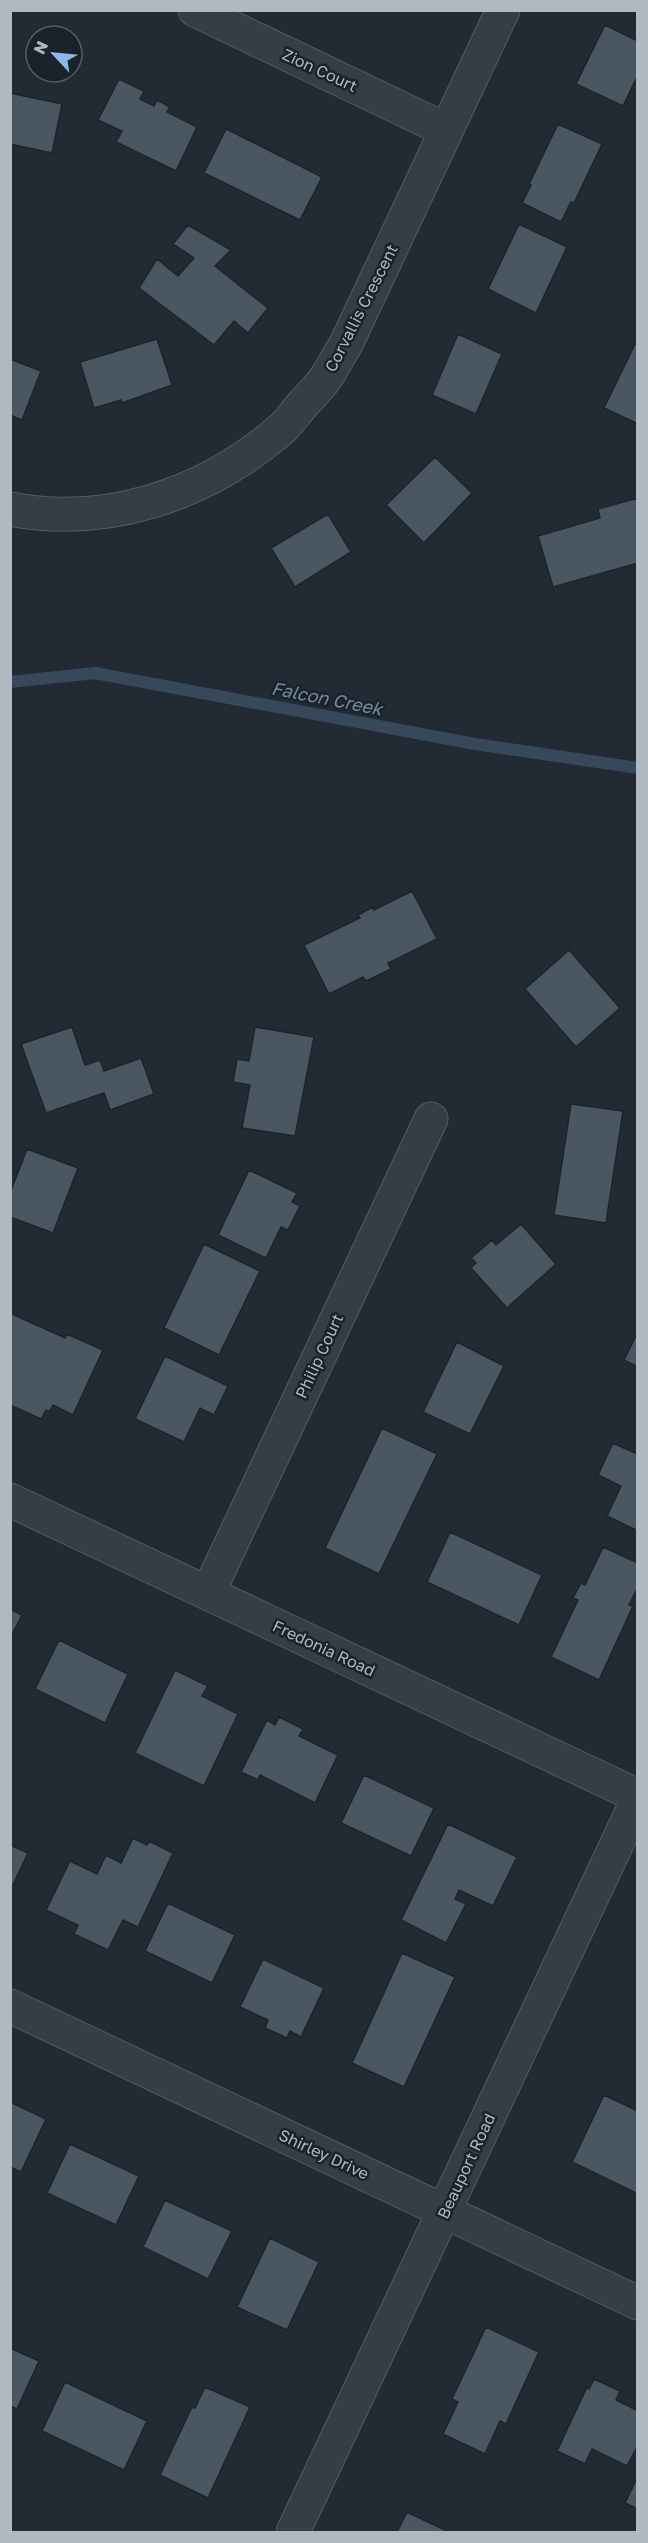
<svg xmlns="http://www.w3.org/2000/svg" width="648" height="2543" viewBox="0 0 648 2543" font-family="'Golos Text',sans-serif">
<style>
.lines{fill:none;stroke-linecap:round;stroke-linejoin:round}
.stream{stroke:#37485a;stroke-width:12}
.building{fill:#4a5660;stroke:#1d242c;stroke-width:1.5}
.minor-casing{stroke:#535b63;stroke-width:35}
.minor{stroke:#353d45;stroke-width:33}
.labels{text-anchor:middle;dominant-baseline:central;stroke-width:5;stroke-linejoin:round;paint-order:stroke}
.street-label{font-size:16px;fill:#b0b8c2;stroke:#1b222a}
.water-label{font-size:18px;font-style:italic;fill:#738ba3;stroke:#1b222a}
</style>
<rect width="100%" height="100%" fill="#222b34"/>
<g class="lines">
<!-- stream -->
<path class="stream" d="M10 682 95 673 475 744 638 768"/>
</g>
<!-- building -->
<path class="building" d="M605 25 638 41V75L623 106 576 84Z
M119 79 144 91 140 99 154 106 157 100 170 107 167 112 197 127 176 171 116 142 122 131 98 120Z
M10 93 62 104 52 153 10 144Z
M558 124 602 144 574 203 571 202 561 222 522 203 531 185 529 184Z
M226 129 322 177 300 220 204 173Z
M519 224 567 247 536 313 488 289Z
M188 225 231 250 215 266 268 308 248 333 234 321 214 345 139 288 157 259 178 276 194 258 173 244Z
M458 334 502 354 476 414 432 395Z
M157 339 172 385 122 403 121 400 94 408 80 362Z
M635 344 638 345V424L604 408Z
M10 359 41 371 22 420 10 415Z
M435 457 472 493 424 543 386 505Z
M638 498V563L553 587 538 536 600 518 598 509Z
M328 514 351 552 295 587 271 548Z
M412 891 437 939 388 963 391 969 366 981 363 977 329 994 304 945 360 918 358 915 373 907 374 910Z
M569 950 620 1008 576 1047 525 989Z
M72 1027 85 1065 100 1060 104 1071 141 1058 154 1094 110 1110 104 1093 46 1113 21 1044Z
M255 1027 314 1037 295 1136 242 1128 250 1085 233 1082 237 1059 249 1061Z
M571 1104 623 1111 606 1223 554 1215Z
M27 1149 78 1168 53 1233 10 1217V1193Z
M249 1170 297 1193 292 1202 300 1206 288 1230 281 1227 266 1258 218 1235Z
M521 1224 556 1264 507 1308 471 1268 476 1263 471 1258 492 1240 496 1245Z
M204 1244 260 1271 219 1355 164 1328Z
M10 1313 65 1338 67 1334 103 1350 73 1415 53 1405 50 1411 46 1410 41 1419 10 1405Z
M638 1332V1367L624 1360Z
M457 1342 504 1366 470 1434 423 1412Z
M165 1356 228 1386 214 1415 200 1408 184 1442 135 1419Z
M382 1428 437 1454 379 1574 325 1548Z
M613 1443 637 1454 638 1452V1531L607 1516 621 1486 598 1475Z
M450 1532 542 1575 519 1625 427 1582Z
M603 1547 638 1563V1587L629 1605 633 1606 599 1680 551 1657 578 1600 573 1598 581 1583 585 1585Z
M10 1609 22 1615 10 1638Z
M59 1640 128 1674 105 1723 35 1689Z
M175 1670 208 1686 202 1696 238 1714 204 1786 135 1753Z
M279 1717 303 1729 299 1736 338 1755 315 1803 260 1775 258 1780 241 1772 267 1720 275 1725Z
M364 1775 434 1808 411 1856 341 1823Z
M448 1824 517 1857 493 1906 459 1890 455 1899 466 1904 446 1943 401 1920Z
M133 1838 147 1845 149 1841 173 1853 138 1927 123 1920 108 1950 74 1934 78 1925 46 1910 70 1861 97 1874 106 1855 121 1863Z
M10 1845 28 1853 10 1891Z
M168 1903 235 1935 212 1983 145 1951Z
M402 1953 455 1977 404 2087 352 2063Z
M263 1959 324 1988 301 2037 290 2031 287 2038 265 2028 268 2020 240 2007Z
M604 2095 638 2111V2194L572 2162Z
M10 2102 46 2119 21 2172 10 2167Z
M70 2144 139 2176 116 2225 47 2193Z
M165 2200 232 2231 208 2279 143 2247Z
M270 2238 319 2262 287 2330 237 2307Z
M486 2327 539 2352 506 2424 500 2421 485 2454 443 2434 458 2402 452 2399Z
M10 2348 39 2361 17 2409 10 2406Z
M594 2379 620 2391 616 2400 638 2411V2445L627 2466 592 2449 585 2464 557 2451 587 2387 589 2389Z
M65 2382 147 2421 124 2470 42 2431Z
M205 2387 250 2407 208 2498 160 2475 192 2407 195 2408Z
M638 2476V2509L625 2503Z
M407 2512 449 2532H397Z"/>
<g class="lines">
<defs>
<path id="minor" d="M195 10 446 130
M10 509C107 528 206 494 279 431 289 423 295 413 303 404 312 394 321 386 327 376 334 365 339 355 346 344L503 10
M10 1500 638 1796
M208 1593 431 1119
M10 2006 638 2303
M293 2532 638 1799"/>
</defs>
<!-- minor casing -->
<use href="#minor" class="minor-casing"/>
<!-- minor -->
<use href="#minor" class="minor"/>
</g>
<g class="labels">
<!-- street labels -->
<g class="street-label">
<text transform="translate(320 70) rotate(25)">Zion Court</text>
<text transform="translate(361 308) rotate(-63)">Corvallis Crescent</text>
<text transform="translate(319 1356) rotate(-65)">Philip Court</text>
<text transform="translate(324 1648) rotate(25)">Fredonia Road</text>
<text transform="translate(324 2154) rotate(25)">Shirley Drive</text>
<text transform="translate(466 2166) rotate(-65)">Beauport Road</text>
</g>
<!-- water labels -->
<g class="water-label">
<text transform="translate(327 698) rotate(11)">Falcon Creek</text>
</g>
</g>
<!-- border -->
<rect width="648" height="2543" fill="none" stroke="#b0b8c2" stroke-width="24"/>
<!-- north arrow -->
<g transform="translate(54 54) rotate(296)"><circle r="28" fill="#1b222a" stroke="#575e67" stroke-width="1.5"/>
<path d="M0-4.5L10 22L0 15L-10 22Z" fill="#8bb8ec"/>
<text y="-9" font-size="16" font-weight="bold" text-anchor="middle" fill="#b0b8c2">N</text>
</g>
</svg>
